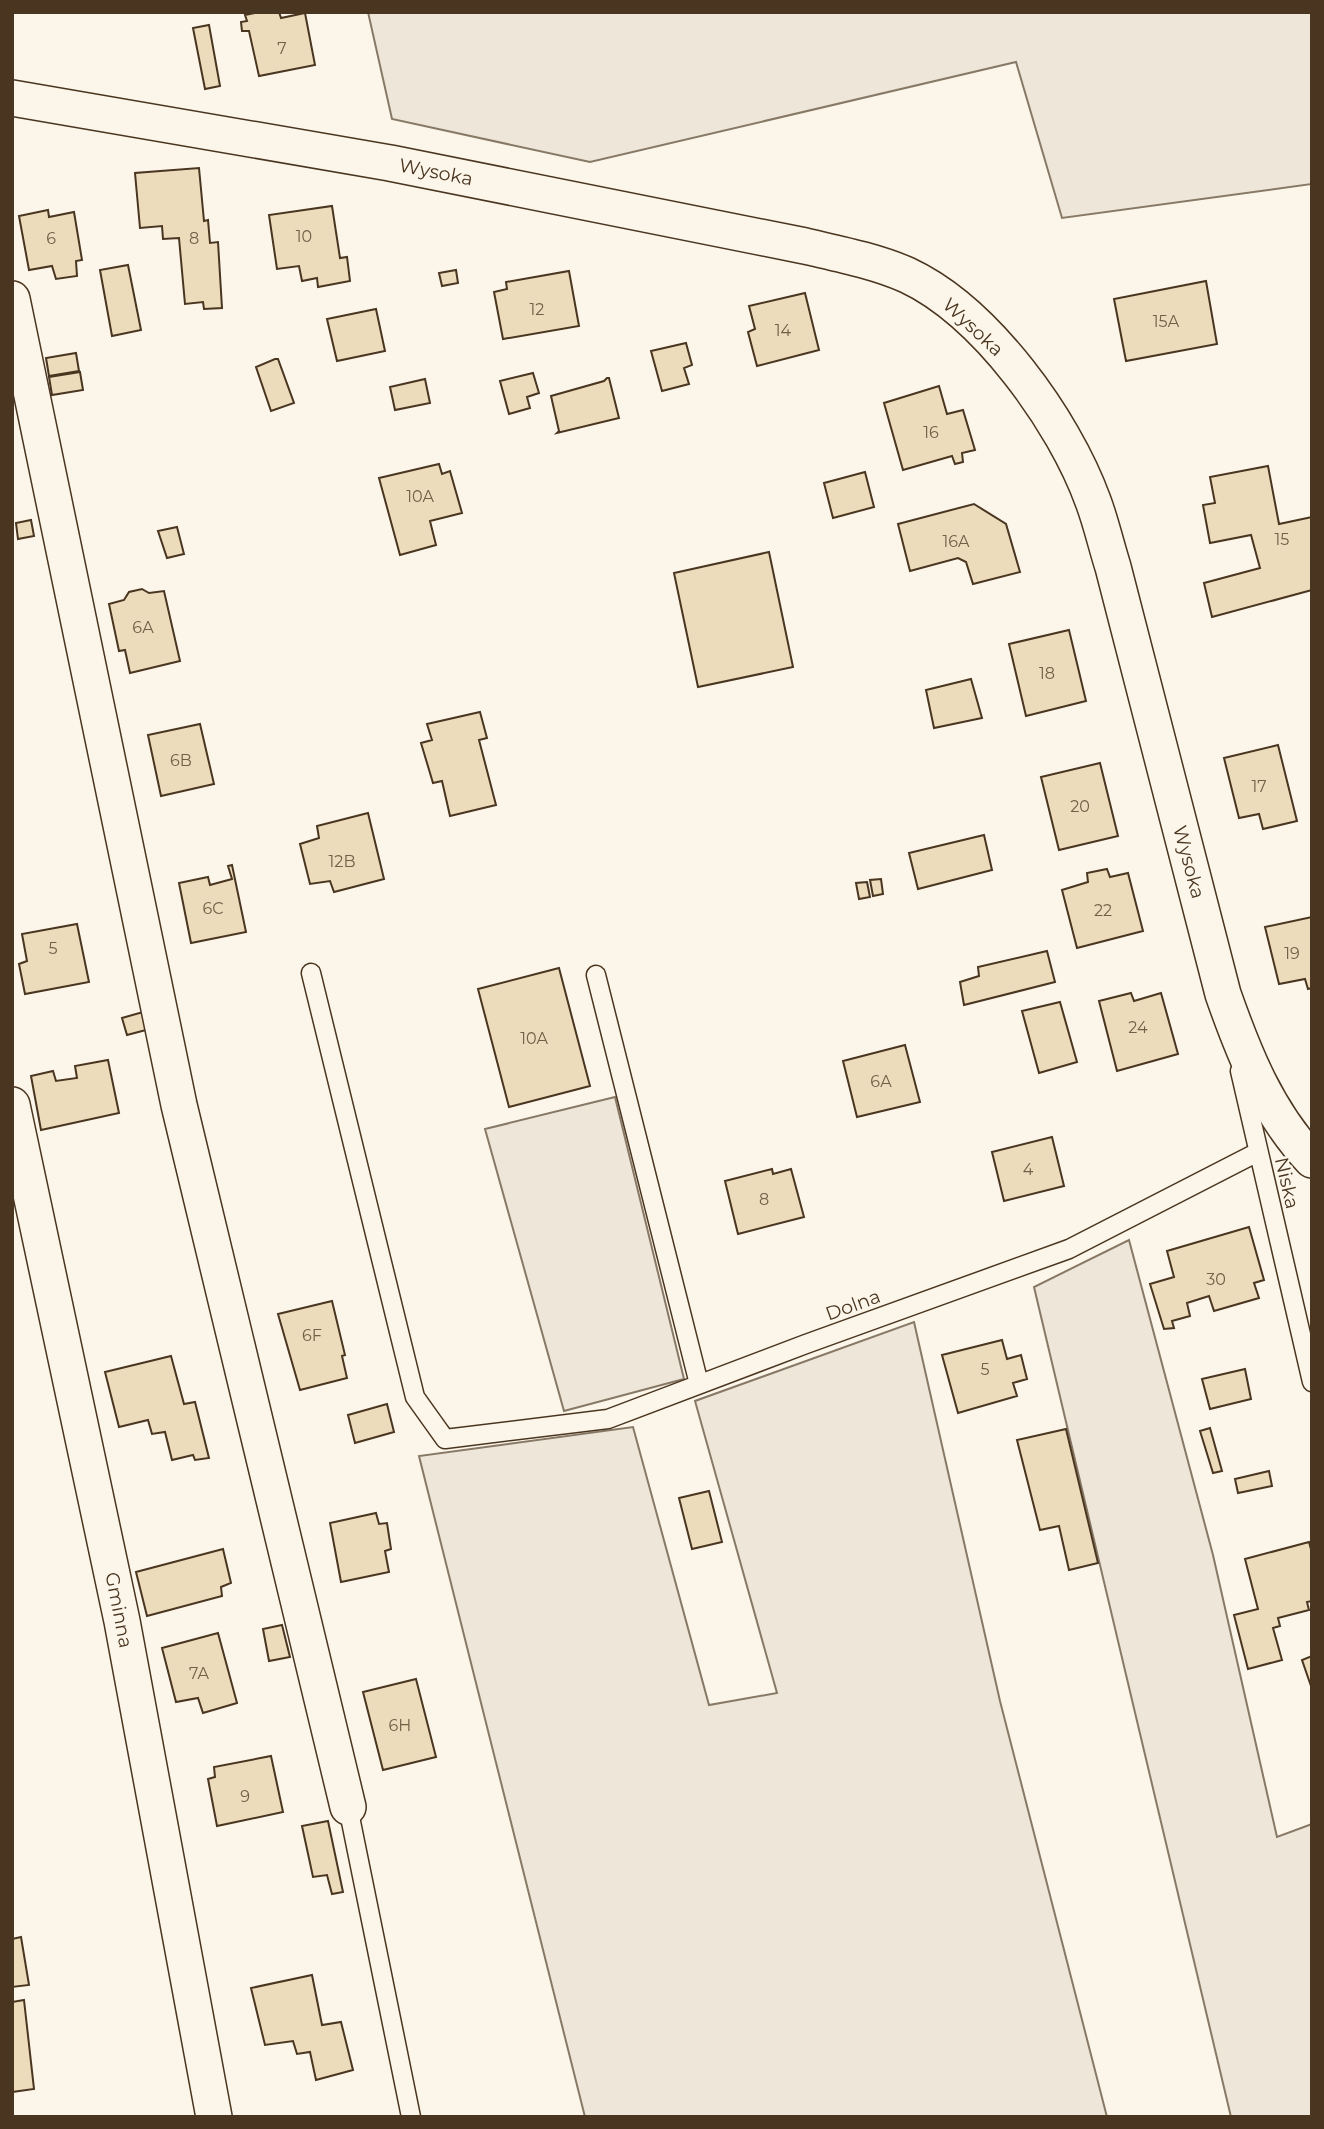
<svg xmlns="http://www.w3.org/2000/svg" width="1324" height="2129" viewBox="0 0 1324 2129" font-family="Montserrat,sans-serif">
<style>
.green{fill:#ede6d9;stroke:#887966;stroke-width:2}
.building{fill:#ecdcbc;stroke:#4a3520;stroke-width:2}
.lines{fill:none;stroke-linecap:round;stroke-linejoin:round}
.lane-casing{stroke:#4a3520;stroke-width:21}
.street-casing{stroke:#4a3520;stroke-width:38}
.lane{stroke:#fbf6e9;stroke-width:18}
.street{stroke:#fbf6e9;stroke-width:35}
.labels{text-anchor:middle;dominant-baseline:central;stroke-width:5;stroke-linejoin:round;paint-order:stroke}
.number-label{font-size:16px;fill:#725f47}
.street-label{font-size:19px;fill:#4a3520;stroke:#fbf6e9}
</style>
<rect width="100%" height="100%" fill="#fbf6e9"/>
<!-- green -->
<path class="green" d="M368 12H1312V184L1062 218 1016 62 590 162 392 119Z
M615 1097 684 1379 564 1411 485 1129Z
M1129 1240 1213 1555 1277 1837 1312 1824V2117H1231L1034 1287Z
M914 1322 1000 1701 1107 2117H585L419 1456 633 1427 709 1705 777 1693 695 1401Z"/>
<!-- building -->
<path class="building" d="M259 12H279L281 18 305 13 315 65 259 76 249 31H242L241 22 247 21 245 15Z
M209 25 220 86 205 89 193 28Z
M199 168 204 221 208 220 210 243 218 242 222 308 204 309 203 302 185 304 179 238 163 239 162 226 140 228 135 173Z
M332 206 340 258 347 257 350 281 318 287 317 278 302 281 299 266 277 269 269 215Z
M48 210 49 217 74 212 82 260 76 261 77 276 56 279 52 266 29 270 19 216Z
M128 265 141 330 112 336 100 270Z
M456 270 458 283 442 286 439 273Z
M569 271 579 326 503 339 494 292 507 289 506 282Z
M1206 281 1217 344 1126 361 1114 299Z
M805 293 819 350 757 366 748 332 755 329 749 306Z
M376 309 385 351 337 361 327 319Z
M686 343 692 365 684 368 689 384 662 391 651 351Z
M76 353 79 371 49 376 46 358Z
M275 359H278L294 403 271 411 256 367Z
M80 372 83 390 52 395 49 377Z
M533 373 539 393 527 397 530 408 509 414 500 381Z
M607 378H609L619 418 557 433 559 431 551 396 604 381Z
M425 379 430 403 395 410 390 387Z
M939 386 947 414 963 410 975 450 962 453 963 462 955 464 952 456 903 470 884 403Z
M439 464 442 474 450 471 462 513 430 521 436 545 400 555 379 478Z
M1268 466 1279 524 1312 517V590L1212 617 1204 583 1260 568 1251 535 1210 543 1203 505 1215 503 1210 477Z
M865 472 874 507 833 518 824 483Z
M974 504 1006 524 1020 572 973 584 966 562 958 558 910 571 898 524Z
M31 520 34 536 18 539 16 523Z
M177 527 184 554 167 558 158 531Z
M769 552 793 667 698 687 674 573Z
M142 589 149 593 164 591 180 661 130 673 125 650 119 651 109 604 124 600 129 592Z
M1069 630 1086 701 1026 716 1009 644Z
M971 679 982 718 934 728 926 690Z
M480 712 487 738 479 740 496 805 450 816 442 781 433 783 421 743 432 740 427 724Z
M200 724 214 784 161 796 148 735Z
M1278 745 1297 821 1263 829 1259 814 1239 818 1224 758Z
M1100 763 1118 836 1059 850 1041 777Z
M368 813 384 879 334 892 330 881 310 884 300 844 319 838 317 826Z
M984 835 992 870 918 889 909 853Z
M232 865 246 932 191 943 179 883 208 877 210 885 232 879 228 866Z
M1107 869 1110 877 1128 873 1143 931 1077 948 1062 890 1088 882 1087 873Z
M881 879 883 894 873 896 870 880Z
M867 882 870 897 859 899 856 883Z
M1312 917V988L1308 989 1305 979 1279 984 1265 927Z
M77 924 89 982 25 994 19 964 27 961 22 934Z
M1047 951 1055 982 964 1005 960 982 979 976 978 967Z
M559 968 590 1086 509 1107 478 989Z
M1131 993 1134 1001 1161 993 1178 1054 1117 1071 1099 1001Z
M1060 1002 1077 1062 1039 1073 1022 1011Z
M143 1012 146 1030 127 1035 122 1018Z
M905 1045 920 1102 857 1117 843 1061Z
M108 1060 119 1113 41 1130 31 1076 53 1071 56 1081 77 1078 75 1066Z
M1052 1137 1064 1186 1004 1201 992 1152Z
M772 1169 773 1174 791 1169 804 1217 738 1234 725 1181Z
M1249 1227 1264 1280 1254 1283 1259 1298 1214 1311 1209 1296 1187 1303 1190 1316 1172 1321 1174 1328 1164 1329 1150 1284 1174 1277 1167 1251Z
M332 1301 345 1355 342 1356 347 1378 300 1390 278 1314Z
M1002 1340 1007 1359 1021 1355 1027 1379 1013 1383 1017 1396 958 1413 942 1355Z
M171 1356 184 1404 195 1402 209 1458 195 1460 193 1455 172 1460 165 1432 152 1434 148 1420 119 1427 105 1372Z
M1245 1369 1251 1399 1210 1409 1202 1379Z
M387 1404 394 1432 355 1443 348 1415Z
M1210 1428 1222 1471 1213 1473 1200 1431Z
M1066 1429 1098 1563 1069 1570 1059 1526 1040 1530 1017 1440Z
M1269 1471 1272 1486 1238 1493 1235 1479Z
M709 1491 722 1542 692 1549 679 1498Z
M376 1513 379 1524 387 1523 391 1549 385 1551 389 1572 341 1582 330 1523Z
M1309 1542 1312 1553V1601L1307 1602 1309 1610 1278 1618 1280 1626 1273 1628 1282 1660 1248 1669 1234 1615 1258 1609 1245 1559Z
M223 1549 231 1583 221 1587 222 1596 147 1616 136 1572Z
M282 1625 290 1657 269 1661 263 1629Z
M218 1633 237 1703 203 1713 198 1698 176 1702 162 1648Z
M1312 1656V1689L1302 1660Z
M416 1679 436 1757 383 1770 363 1692Z
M271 1756 283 1812 217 1826 208 1779 215 1777 214 1767Z
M328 1821 343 1892 332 1894 327 1875 313 1877 302 1826Z
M21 1937 29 1985 12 1987V1939Z
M312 1975 322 2025 341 2022 353 2070 316 2080 310 2052 297 2054 293 2041 265 2045 251 1988Z
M24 2000 34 2089 12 2092V2002Z"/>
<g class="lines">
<defs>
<path id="lane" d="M311 973 415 1397 445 1439 608 1419 806 1344 1069 1249 1258 1152
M596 975 699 1384
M1240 1071 1312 1382
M348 1807 411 2117"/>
<path id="street" d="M12 98 390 163 805 246C839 254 875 261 907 275 986 312 1064 421 1093 501 1101 522 1106 545 1113 567L1223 994C1244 1054 1267 1112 1312 1160
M12 299 179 1105 348 1807
M12 1105 122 1621 214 2117"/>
</defs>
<!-- lane casing -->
<use href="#lane" class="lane-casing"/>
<!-- street casing -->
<use href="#street" class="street-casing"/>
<!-- lane -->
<use href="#lane" class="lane"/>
<!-- street -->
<use href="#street" class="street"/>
</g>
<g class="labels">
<!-- number labels -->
<g class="number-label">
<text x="282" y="48">7</text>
<text x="304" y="236">10</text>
<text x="51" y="238">6</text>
<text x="194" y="238">8</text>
<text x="537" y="309">12</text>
<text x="1166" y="321">15A</text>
<text x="783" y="330">14</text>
<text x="931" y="432">16</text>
<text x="420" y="496">10A</text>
<text x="1282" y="539">15</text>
<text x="956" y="541">16A</text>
<text x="143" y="627">6A</text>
<text x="1047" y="673">18</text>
<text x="181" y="760">6B</text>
<text x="1259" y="786">17</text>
<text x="1080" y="806">20</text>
<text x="342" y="861">12B</text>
<text x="213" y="908">6C</text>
<text x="1103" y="910">22</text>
<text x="53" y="948">5</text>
<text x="1292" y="953">19</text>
<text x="1138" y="1027">24</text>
<text x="534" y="1038">10A</text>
<text x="881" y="1081">6A</text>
<text x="1028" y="1169">4</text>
<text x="764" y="1199">8</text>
<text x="1216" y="1279">30</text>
<text x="312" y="1335">6F</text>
<text x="985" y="1369">5</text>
<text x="199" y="1673">7A</text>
<text x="400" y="1725">6H</text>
<text x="245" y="1796">9</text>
</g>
<!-- street labels -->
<g class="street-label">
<text transform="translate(436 172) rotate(11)">Wysoka</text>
<text transform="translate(973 327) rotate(43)">Wysoka</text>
<text transform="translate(1189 862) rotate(75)">Wysoka</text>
<text transform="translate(1287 1183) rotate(77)">Niska</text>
<text transform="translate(853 1305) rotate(-20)">Dolna</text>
<text transform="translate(119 1610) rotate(79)">Gminna</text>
</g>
</g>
<!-- border -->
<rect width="1324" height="2129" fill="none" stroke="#4a3520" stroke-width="28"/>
</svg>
